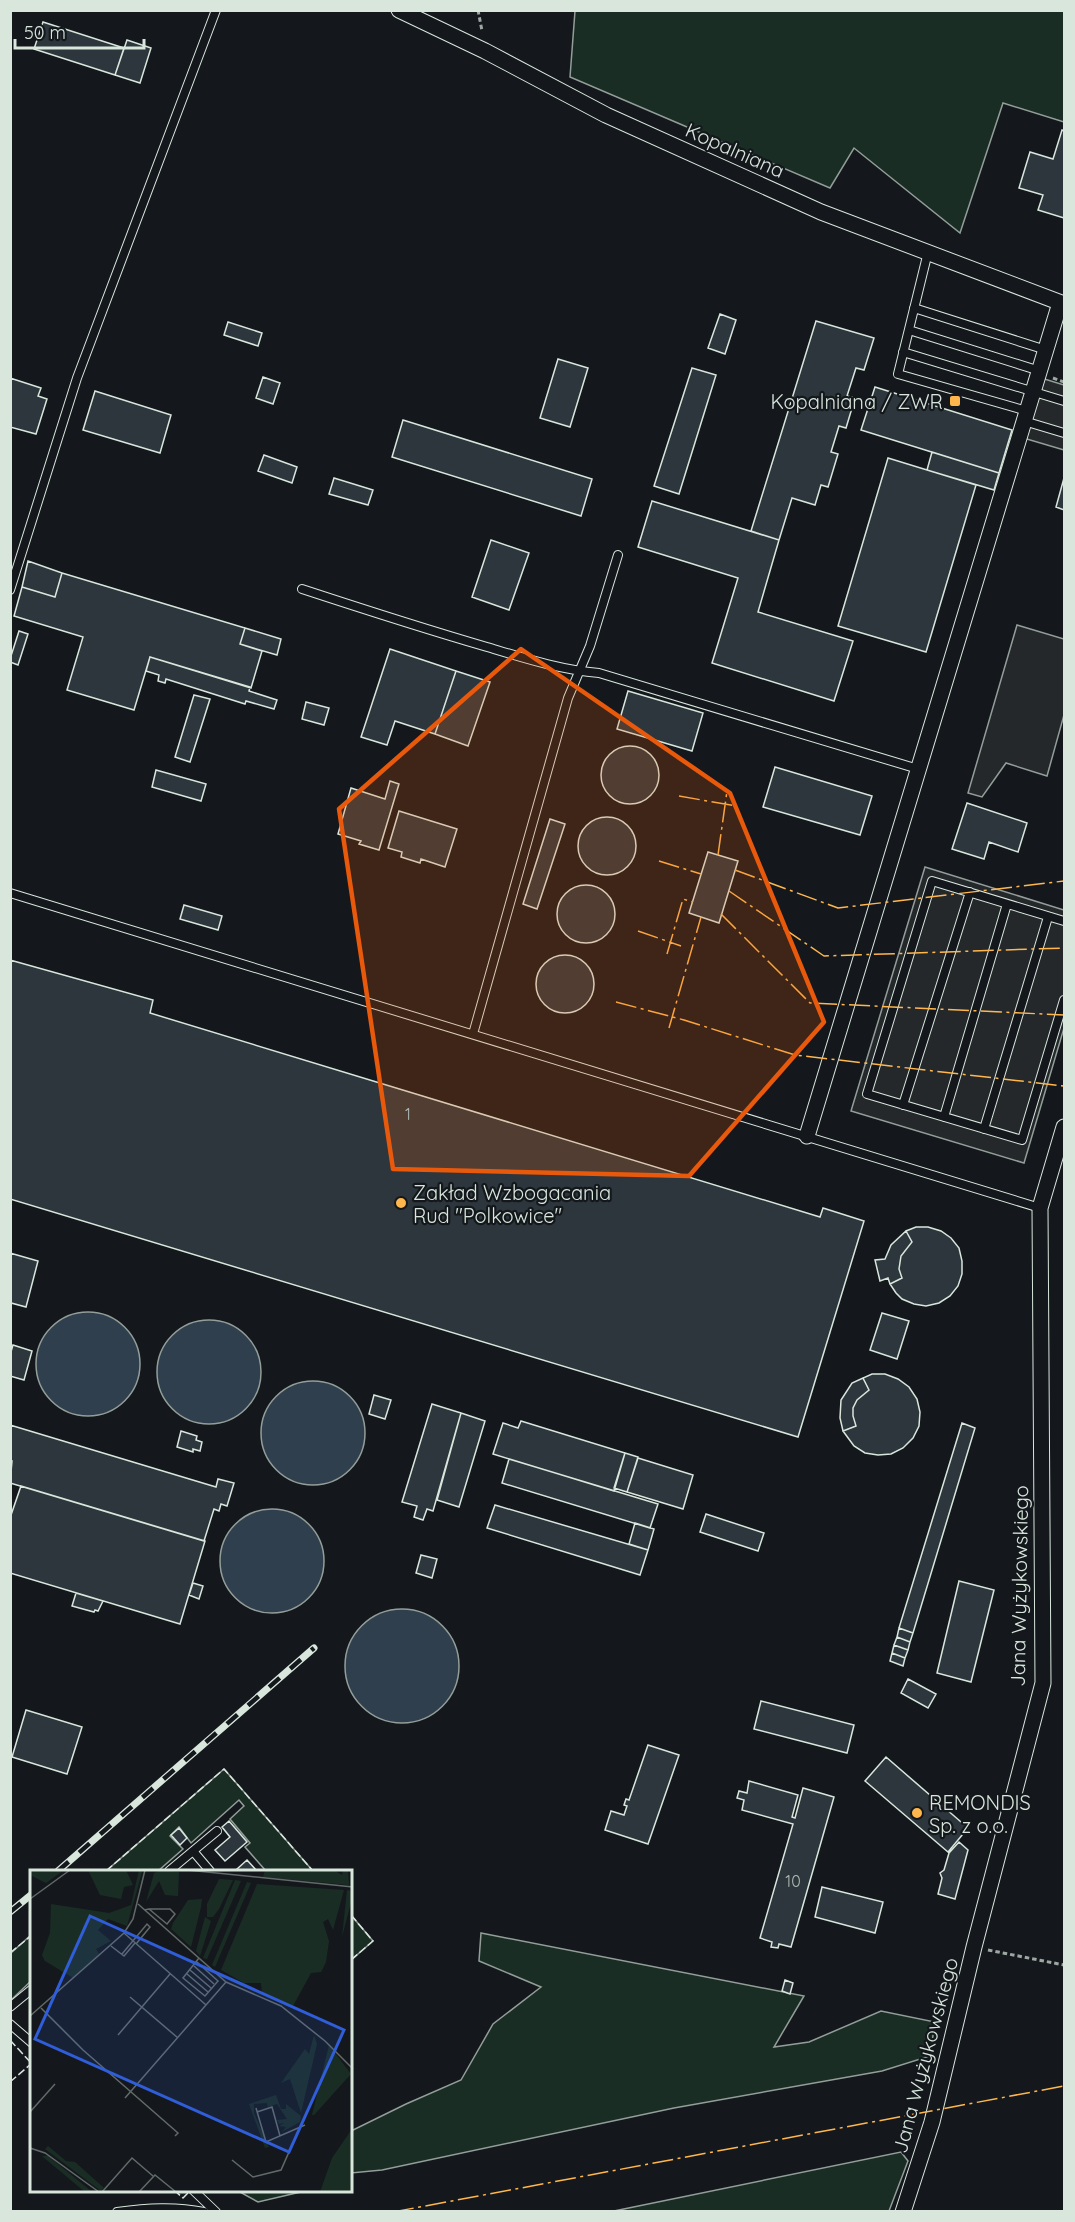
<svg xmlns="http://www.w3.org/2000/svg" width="1075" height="2222" viewBox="0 0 1075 2222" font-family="Quicksand,sans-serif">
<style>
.green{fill:#1a2d24;stroke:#939e99;stroke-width:1.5}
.parking{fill:#24282b;stroke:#939e99;stroke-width:1.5}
.water{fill:#2f3f4d;stroke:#939e99;stroke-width:1.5}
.building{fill:#2c363c;stroke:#d8e6dc;stroke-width:1.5}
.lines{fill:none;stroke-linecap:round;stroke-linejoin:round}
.service-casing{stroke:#d8e6dc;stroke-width:10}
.minor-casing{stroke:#d8e6dc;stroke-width:17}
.path{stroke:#9da8a2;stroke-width:3;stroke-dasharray:4.5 3;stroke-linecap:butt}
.service{stroke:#14181c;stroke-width:8}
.minor{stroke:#14181c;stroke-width:15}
.rail-casing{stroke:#d8e6dc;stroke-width:7}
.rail{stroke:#14181c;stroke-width:4.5;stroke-dasharray:14;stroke-linecap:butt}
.fence{stroke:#d8e6dc;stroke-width:1.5;stroke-dasharray:8 3;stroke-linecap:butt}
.power{stroke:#ffb74d;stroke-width:1.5;stroke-dasharray:21 4.5 3 4.5;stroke-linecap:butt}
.marked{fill:#e8590c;fill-opacity:0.2;stroke:#e8590c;stroke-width:4.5;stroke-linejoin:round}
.poi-dot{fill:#ffb74d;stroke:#14181c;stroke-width:2}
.labels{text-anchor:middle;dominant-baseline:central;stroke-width:4.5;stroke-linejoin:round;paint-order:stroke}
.number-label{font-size:16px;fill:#adbab4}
.street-label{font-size:20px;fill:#d8e6dc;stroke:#14181c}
.poi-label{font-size:20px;fill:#d8e6dc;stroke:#14181c;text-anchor:start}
.inset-road{fill:none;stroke:#626a69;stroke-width:1.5}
.view{fill:#305dd8;fill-opacity:0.15;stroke:#305dd8;stroke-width:3}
.inset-edge{fill:none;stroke:#d8e6dc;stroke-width:3}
</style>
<rect width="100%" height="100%" fill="#14181c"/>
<!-- green -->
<path class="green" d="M575 11H1064V122L1003 103 960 233 854 148 830 188 570 77Z
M224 1769 313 1871H266L245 1847 250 1843 230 1819 244 1806 239 1800 191 1843 179 1827 170 1836 183 1849 158 1871H106Z
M351 1915 373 1941 351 1960Z
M481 1933 804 1996 774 2047 809 2042 881 2011 935 2022 930 2056 882 2071 674 2108 382 2170 351 2173V2131L406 2104 461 2080 493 2024 541 1987 479 1961Z
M31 1935V1981L11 2000V1953Z
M901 2152 908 2161 889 2211H614Z
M305 2191 258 2202 238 2191 305 2190Z"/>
<!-- parking -->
<path class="parking" d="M1038 377 1064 385V450L1020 437Z
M1017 625 1064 639V715L1047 776 1006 763 982 797 968 793Z
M925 867 1064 910V1028L1024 1163 851 1111Z"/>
<!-- water -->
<path class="water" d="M36 1364a52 52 0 1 1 104 0a52 52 0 1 1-104 0Z
M157 1372a52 52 0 1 1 104 0a52 52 0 1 1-104 0Z
M261 1433a52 52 0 1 1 104 0a52 52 0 1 1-104 0Z
M220 1561a52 52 0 1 1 104 0a52 52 0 1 1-104 0Z
M345 1666a57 57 0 1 1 114 0a57 57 0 1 1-114 0Z"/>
<!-- building -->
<path class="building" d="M43 22 124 48 115 75 34 49Z
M127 40 151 48 140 83 115 75Z
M1062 130 1064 131V218L1038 210 1043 195 1019 188 1030 152 1053 159Z
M720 314 736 320 725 354 708 348Z
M816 321 874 338 864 370 856 368 847 396 855 398 846 428 839 426 831 452 838 454 828 487 821 485 815 505 792 498 779 540 751 531Z
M228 322 262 333 258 346 224 335Z
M558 359 588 368 570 427 540 418Z
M692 368 716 375 679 494 654 486Z
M263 377 280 383 273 404 256 398Z
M10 378 41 388 38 396 47 399 36 434 10 427Z
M875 387 1012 430 999 473 861 430Z
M95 391 171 415 160 453 83 430Z
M403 420 592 479 581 516 392 457Z
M932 452 999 473 994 490 927 470Z
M264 455 297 467 292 483 258 471Z
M888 458 976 485 926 652 838 626Z
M334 478 373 490 368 505 329 494Z
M1064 478V510L1056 507Z
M652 501 779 540 758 612 853 641 834 701 712 663 738 578 638 547Z
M491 540 529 553 509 610 472 597Z
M28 561 62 573 55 597 22 587Z
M62 573 245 628 240 644 262 651 251 688 150 657 134 710 67 690 83 637 14 616 22 587 55 597Z
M245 628 281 639 277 655 240 644Z
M19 631 28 634 18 665 10 662V659Z
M390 649 456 671 435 734 395 721 387 745 361 737Z
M150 657 250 687 249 691 277 700 274 709 246 701 245 704 166 679 165 683 158 681 159 675 146 671Z
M456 671 490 682 468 746 435 734Z
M628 691 703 713 692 751 617 729Z
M194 695 210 699 190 762 175 757Z
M306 702 329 708 324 725 302 719Z
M601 775a29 29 0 1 1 58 0a29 29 0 1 1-58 0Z
M775 767 872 796 860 835 763 807Z
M156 770 206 784 201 801 152 787Z
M390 781 399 784 379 850 359 844 361 841 338 834 351 788 385 799Z
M967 803 1027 823 1018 852 989 842 984 859 952 849Z
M399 811 457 829 445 867 421 859 420 863 401 857 402 852 388 848Z
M578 846a29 29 0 1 1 58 0a29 29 0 1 1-58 0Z
M550 819 565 824 537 909 523 904Z
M708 852 738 861 719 923 689 913Z
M557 914a29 29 0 1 1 58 0a29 29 0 1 1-58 0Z
M184 905 222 916 218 930 180 919Z
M536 984a29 29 0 1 1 58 0a29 29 0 1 1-58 0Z
M10 960 153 1000 150 1013 820 1217 823 1208 864 1221 798 1437 10 1199Z
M916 1227H928L941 1231 951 1238 959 1248 962 1261V1274L958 1286 950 1296 939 1303 926 1306 914 1304 902 1299 896 1293 890 1284 902 1278 899 1269 901 1256 912 1242 906 1231Z
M906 1231 912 1242 901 1256 899 1269 902 1278 890 1284 888 1278 880 1281 875 1260 885 1259 891 1245Z
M10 1253 38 1261 26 1307 11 1303 10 1305Z
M882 1313 909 1321 897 1359 870 1350Z
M13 1345 32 1351 24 1380 10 1376V1355Z
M872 1374H885L898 1379 909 1387 917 1399 920 1412 919 1426 913 1438 903 1448 891 1454 878 1455 865 1453 854 1446 843 1431 856 1426 853 1416V1408L857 1400 869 1390 863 1378Z
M863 1378 869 1390 857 1400 853 1408V1416L856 1426 843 1431 840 1418 841 1400 852 1383Z
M374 1395 391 1400 385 1419 369 1414Z
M432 1404 461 1413 433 1511 427 1509 423 1520 414 1517 417 1506 402 1502Z
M461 1413 485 1421 459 1507 437 1500Z
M521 1421 625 1453 614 1491 493 1454 503 1423 518 1428Z
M962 1423 975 1428 913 1633 899 1628Z
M10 1425 216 1487 218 1479 234 1483 227 1506 221 1504 219 1511 214 1509 204 1541 10 1483 12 1461H10Z
M181 1431 197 1436 196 1440 202 1442 200 1451 193 1449V1452L177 1447Z
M625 1453 638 1457 627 1492 614 1488Z
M638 1458 693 1475 683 1509 627 1492Z
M509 1459 658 1504 650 1528 502 1483Z
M21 1486 205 1541 180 1624 10 1573V1518Z
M495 1505 648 1550 640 1575 487 1528Z
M706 1514 764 1533 758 1551 700 1532Z
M635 1523 654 1529 648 1550 629 1544Z
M421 1555 437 1559 432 1578 416 1573Z
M959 1581 994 1590 971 1682 937 1673Z
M193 1583 203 1586 199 1599 189 1595Z
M76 1593 103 1601 98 1611 95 1610 94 1612 72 1606Z
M899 1628 913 1633 910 1642 897 1637Z
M897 1637 910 1642 908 1650 894 1645Z
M894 1645 908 1650 905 1658 892 1653Z
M892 1653 905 1658 903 1666 890 1661Z
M908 1679 936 1694 928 1708 901 1693Z
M761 1701 854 1725 847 1753 754 1729Z
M26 1710 82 1727 67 1774 12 1757Z
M648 1745 679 1755 648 1844 605 1830 611 1811 624 1815 627 1806 624 1805 626 1799 629 1800Z
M886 1757 968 1828 948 1852 865 1781Z
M749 1781 798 1795 792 1817 795 1818 803 1788 834 1797 791 1947 779 1944 778 1948 771 1947 772 1942 760 1938 793 1824 742 1810 744 1800 737 1798 739 1791 747 1793Z
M229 1821 247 1842 225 1861 215 1850 230 1837 222 1827Z
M179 1828 187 1838 180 1845 171 1835Z
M959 1842 968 1850 955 1899 938 1894 942 1878 940 1873 944 1870 949 1853Z
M247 1860 257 1871H239L237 1869Z
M822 1887 883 1902 875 1933 815 1917Z
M785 1980 793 1983 790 1994 782 1991Z"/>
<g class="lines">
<defs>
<path id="service" d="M928 252 898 374 1027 411
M914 308 1046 350
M909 330 1040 371
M903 352 1064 401
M1024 421 1064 433
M302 589C363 609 425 629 487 647 524 658 561 670 599 673L918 769
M10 590 77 378 216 10
M10 893 1040 1208
M1064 921 932 881 867 1094 1022 1140 1064 1000
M473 1034 568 698 590 646 618 555
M903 1105 970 892
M944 1117 1007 904
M984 1129 1048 917
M193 1851 210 1871
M169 1871 217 1831
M10 2007 32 1989
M10 2024 32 2043
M193 2190 216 2212
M117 2212C147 2208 175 2206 204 2212"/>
<path id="minor" d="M399 10 485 51 606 115 821 212 1064 304
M807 1136 1060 303
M903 2212 932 2122 974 1947 1043 1683 1040 1208 1064 1127"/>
</defs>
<!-- service casing -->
<use href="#service" class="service-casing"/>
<!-- minor casing -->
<use href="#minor" class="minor-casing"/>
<!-- path -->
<path class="path" d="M478 10 482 31
M1053 378 1064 382
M988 1950 1064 1965"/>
<!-- service -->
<use href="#service" class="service"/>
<!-- minor -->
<use href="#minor" class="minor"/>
<defs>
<path id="rail" d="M58 1871 314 1648
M10 1912 32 1894"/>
</defs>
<!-- rail casing -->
<use href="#rail" class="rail-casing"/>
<!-- rail -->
<use href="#rail" class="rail"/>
<!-- fence -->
<path class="fence" d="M106 1871 224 1769 313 1871
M351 1915 373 1941 351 1960
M10 1953 32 1935
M10 2040 32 2064
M10 2082 31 2064
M174 2190 183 2198 191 2190"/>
<!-- power -->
<path class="power" d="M679 796 736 806
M718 855 727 791
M659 861 701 874
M735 870 838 908 1064 881
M729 891 824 956 1064 948
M721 914 810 1003 1064 1015
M638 931 681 946
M667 954 683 899 693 902
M616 1002 684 1020 795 1055 1064 1086
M669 1028 701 917
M393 2212 1064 2086"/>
</g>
<!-- marked area -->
<path class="marked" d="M521 649 730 793 824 1022 689 1176 393 1169 339 809Z"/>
<!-- markers -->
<g class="poi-dot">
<rect x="949" y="395" width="12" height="12" rx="3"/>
<circle cx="401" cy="1203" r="6"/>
<circle cx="917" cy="1813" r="6"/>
</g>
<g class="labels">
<!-- number labels -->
<g class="number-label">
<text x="408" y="1114">1</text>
<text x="793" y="1881">10</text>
</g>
<!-- street labels -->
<g class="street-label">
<text transform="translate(735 150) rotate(24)">Kopalniana</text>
<text transform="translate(1019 1586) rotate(-89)">Jana Wyżykowskiego</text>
<text transform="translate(925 2055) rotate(-75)">Jana Wyżykowskiego</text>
</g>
<!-- poi labels -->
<g class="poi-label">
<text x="943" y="401" text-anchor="end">Kopalniana / ZWR</text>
<text x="413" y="1192">Zakład Wzbogacania<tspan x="413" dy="23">Rud "Polkowice"</tspan></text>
<text x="929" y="1802">REMONDIS<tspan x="929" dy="23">Sp. z o.o.</tspan></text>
</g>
</g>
<!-- overview -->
<g transform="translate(30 1870)">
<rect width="322" height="322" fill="#14181c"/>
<path d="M0 0H34L16 13 0 5ZM58 0H96L103 15 94 17 91 29 70 25ZM109 0 112 2 97 56 78 49 68 60 81 71 66 79 69 84 43 108 15 91 12 85 20 63 21 34 79 43 101 35ZM131 0 149 2 148 26 135 25 129 11 116 32 124 3ZM235 0H304L312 5 313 0H318L319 15 233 7ZM189 9 203 10 189 39 183 47H177V34ZM205 10 211 11 177 89 173 88ZM217 12 221 13 185 97 182 95ZM227 14 314 20 303 60 298 49 293 52 299 71 296 92 291 102 281 103 262 138 232 124 231 113H214L191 100ZM317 20 322 21V29L312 67ZM172 29 171 37 161 77 141 59 143 53 158 30ZM175 47 181 51 170 86 166 81ZM284 165 287 174 271 243 260 209 251 213 275 179 279 184ZM299 175 321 204 284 245H282ZM246 225 251 239H256V234L271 246 270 252 252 262 256 257 249 256 254 253 249 254 247 250 257 249 247 234 238 237 237 233 224 234V243L239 277 235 278 219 234ZM322 259V322H290L302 288ZM18 276 36 291 45 292 74 318 71 321 15 279ZM12 286H18L61 321 55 322Z" fill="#1a2d24"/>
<path class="inset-road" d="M157 0 323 17M0 29 40 0M108 34 196 112 251 136 295 171 323 199M114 40 119 39H140L145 44 137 54 119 39M94 63 176 135M81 76 94 86 105 73M92 84 117 54 120 57 106 74M167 92 188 111 175 126 153 108 169 88M164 96 184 114M160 100 181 118M157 104 178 122M100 127 148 168M11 138 53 180 148 263 145 266M0 146 94 63 103 49 115 0M88 165 140 104M95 228 196 112M226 238 236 272 275 255M0 242 25 214M227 242 242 237 250 266M0 278 15 283 69 322M202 290 223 307 251 300 270 257M72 322 102 288 123 306M109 322 125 305 146 322"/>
<path class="view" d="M60 46 314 160 259 282 5 169Z"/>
<rect width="322" height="322" class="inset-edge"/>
</g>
<!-- border -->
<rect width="1075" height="2222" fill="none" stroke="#d8e6dc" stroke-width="24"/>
<!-- scale -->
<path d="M15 39v9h129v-9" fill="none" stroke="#d8e6dc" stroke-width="3"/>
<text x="24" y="39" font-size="18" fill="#d8e6dc" stroke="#14181c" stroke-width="4.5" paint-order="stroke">50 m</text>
</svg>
